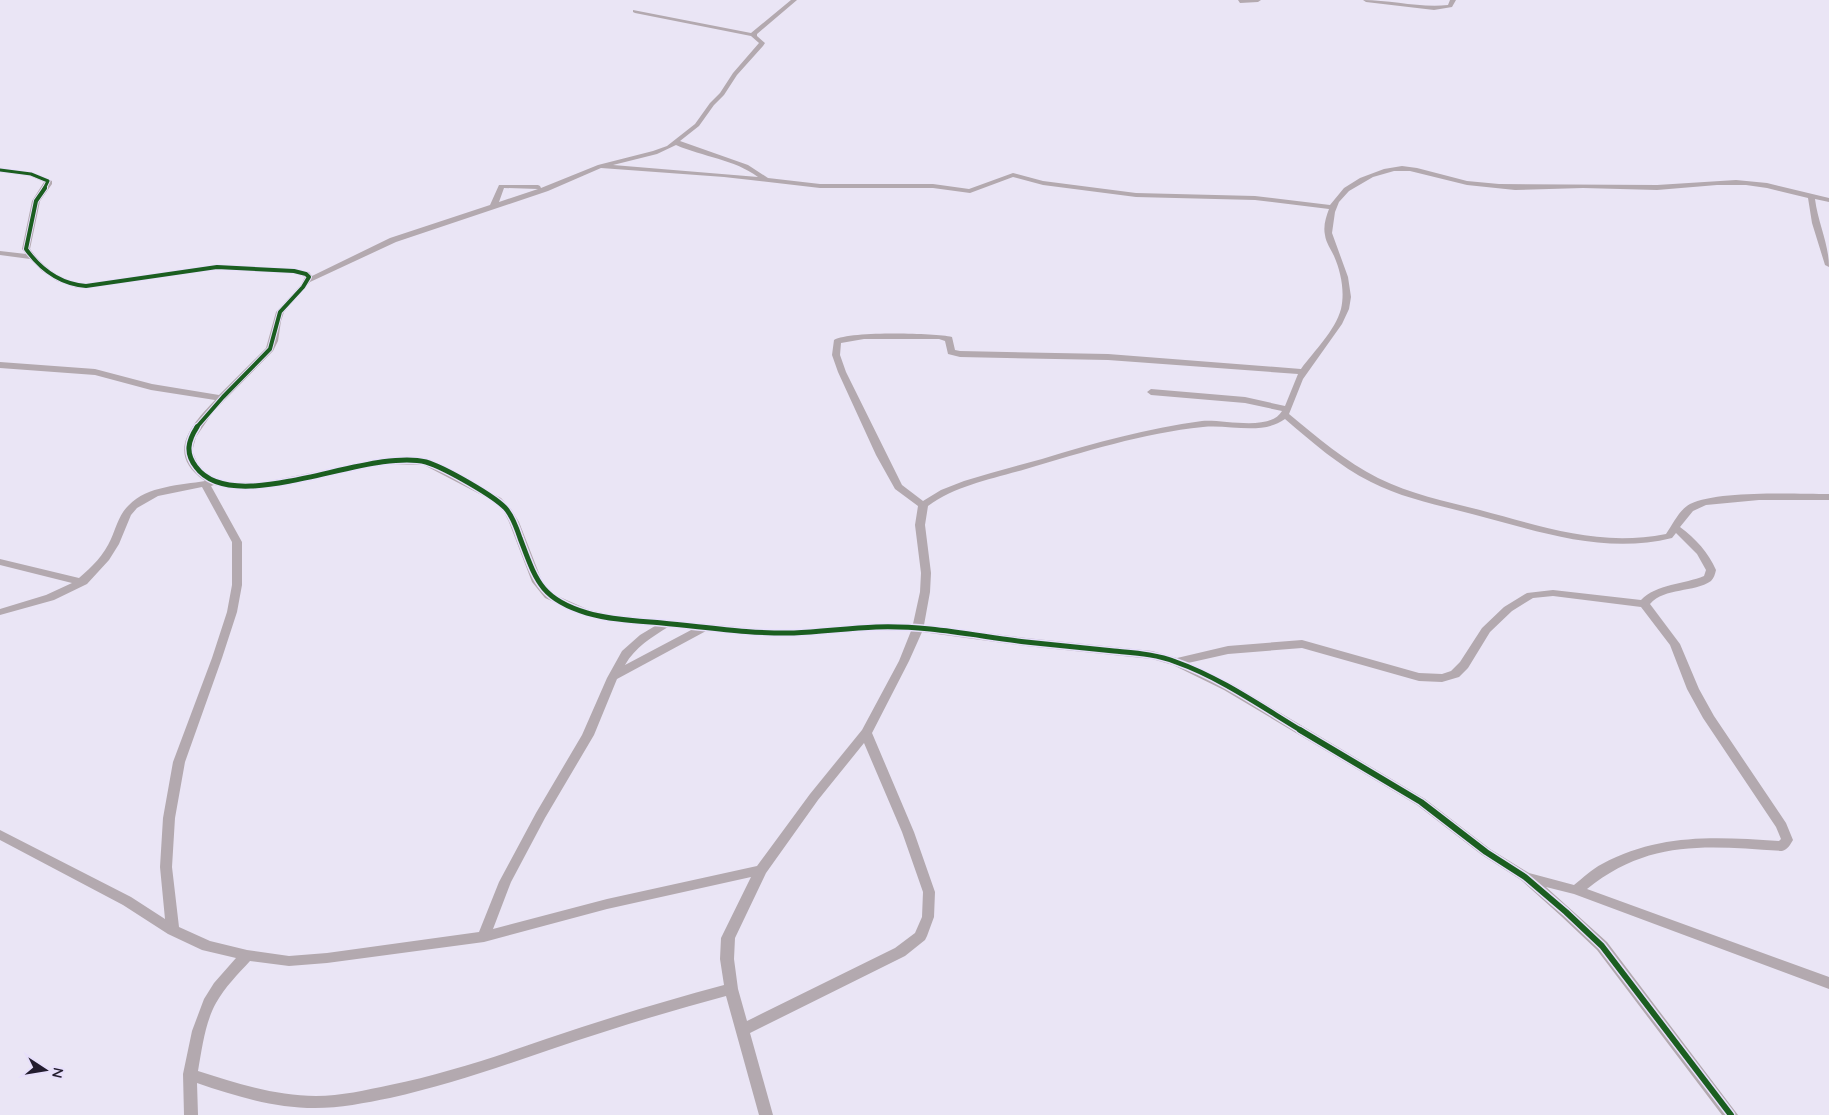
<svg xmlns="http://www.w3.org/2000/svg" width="1829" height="1115" viewBox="0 0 1829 1115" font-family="Quicksand,sans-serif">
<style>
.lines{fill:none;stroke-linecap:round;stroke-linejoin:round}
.street{fill:#b3a9af;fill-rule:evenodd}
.cycleway-far3-casing{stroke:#e7dffb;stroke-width:5}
.cycleway-far2-casing{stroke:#e7dffb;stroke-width:6}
.cycleway-far1-casing{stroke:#e7dffb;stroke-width:8}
.cycleway-casing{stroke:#e7dffb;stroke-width:9}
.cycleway-far3{stroke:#1b5e20;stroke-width:3}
.cycleway-far2{stroke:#1b5e20;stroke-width:4}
.cycleway-far1{stroke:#1b5e20;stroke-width:5}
.cycleway{stroke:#1b5e20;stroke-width:6}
</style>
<rect width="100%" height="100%" fill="#eae5f5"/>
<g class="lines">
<!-- street -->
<path class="street" d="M791 0H797L757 34V36L765 43 763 46 737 75 724 95 714 105 699 126 680 141 748 165 768 178 820 184H933L969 189 1013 173 1043 181 1136 193 1255 196 1330 205 1344 188 1360 178 1384 169 1402 166 1417 168 1467 181 1499 184 1657 185 1736 180 1767 183 1829 198V202L1815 199C1818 223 1829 244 1829 267L1825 265 1812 223 1808 198 1767 188 1746 185H1717L1657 190 1583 188 1515 190 1467 185 1410 171H1394L1373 177 1349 191 1339 202 1335 212 1332 233 1348 277 1351 297 1349 309 1342 324 1303 379 1289 414C1317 437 1346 462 1378 478 1410 494 1445 501 1480 510 1544 527 1598 547 1666 534 1673 524 1679 510 1690 504 1718 490 1796 494 1829 494V500H1759L1706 505 1693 511 1680 527C1696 539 1708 552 1716 570 1715 574 1714 578 1711 581 1694 593 1665 587 1650 604L1680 644 1699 689 1714 716 1786 823 1793 840C1790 845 1788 849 1782 851 1707 846 1649 839 1587 889L1829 977V989L1574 894 1546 887 1607 942 1738 1115H1722L1597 950 1561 916 1521 880 1482 855 1417 805 1224 690 1173 665 1152 659 1026 646 922 632 909 661 872 733 914 832 935 892 934 917 927 936 925 940 905 956 750 1033 773 1115H759L726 996C666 1012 608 1030 549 1050 497 1068 444 1086 390 1098 365 1103 340 1108 315 1108 274 1108 235 1096 197 1083L198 1115H184L183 1074 192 1031 204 999 214 983 236 958 202 950 168 934 123 905 0 840V830L131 897 165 919 160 867 163 818 173 762 212 658 227 612 232 585V542L202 487 158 496 137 508 131 515 119 544 109 560 87 584 54 600 0 615V609L46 595 72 583 0 565V559L79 578C92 567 104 555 111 539 116 528 119 514 129 505 147 486 181 485 205 481 165 454 191 425 215 400L151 390 95 375 0 368V362L95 369 152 384 219 395 266 348 276 312 301 285 305 277 294 273 217 269 86 288H77L57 281 42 271 30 259 0 255V251L26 254 22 249 32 201 44 182 30 176 0 172V168L33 173 52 181V184L40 201 30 249C44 268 62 282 86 284L217 265 294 269 309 272 312 276 390 238 490 205 499 185H538L540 186 541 188 598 165 653 151 667 146 695 124 710 103 720 93 733 73 759 43 751 36 635 13 633 12V10L751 33ZM676 145C703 157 734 159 758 177L613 165 657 154ZM601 168 724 177 820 188H933L970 193 1013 177 1043 185 1136 197 1255 200 1329 209C1326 217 1323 226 1325 235 1326 243 1331 249 1334 256 1341 272 1345 292 1341 309 1335 331 1314 351 1301 369L1108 354 960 351 955 350 952 337C933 333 850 331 834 340L832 355 838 372 876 455 895 489 918 506 915 525 921 573 920 592 913 624H878L793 630 758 629 611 615 589 610 553 594 542 581 519 522 511 509 501 498 429 460 386 458 260 483 226 482 213 478 206 473 198 464 193 453V448L196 437 213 412 273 351 278 341 281 321 284 312 310 282 396 242 548 191ZM504 188 538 189 499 202ZM864 339H939L945 341 948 354 960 357 1108 360 1298 374 1285 406 1245 397 1151 389 1147 392 1151 395 1245 403 1282 411C1270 432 1223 419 1202 421 1148 428 1094 443 1042 459 1016 466 990 473 964 481L941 490 923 501 902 485 846 372 840 355 841 343ZM1285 419C1312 442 1339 466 1371 482 1402 498 1438 505 1472 514 1538 531 1603 555 1672 538L1676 533 1697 554 1706 570 1704 576C1685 584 1656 584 1641 600L1553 590 1527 593 1504 607 1482 628 1460 662 1451 671 1442 674 1419 673 1302 640 1228 646 1177 658 1152 651 1026 638 924 625 930 592 931 573 925 525 928 506C957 485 992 479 1026 469 1084 452 1143 433 1203 427 1230 424 1261 436 1285 419ZM386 464 424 465 495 502 504 512 509 522 532 582 545 598 586 616 611 621 655 626 640 635 622 651 607 678 582 735 536 813 499 882 479 932 327 953 289 956 247 950 210 941 179 927 172 867 175 818 185 762 222 658 237 612 242 585V542L211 486 214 485 235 489H260ZM1553 596 1641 607 1670 645 1687 689 1703 718 1776 827 1781 839 1779 841C1716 837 1660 833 1602 864 1592 869 1583 878 1574 885L1529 873 1490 849 1425 799 1232 684 1188 663 1228 654 1302 648 1419 681 1442 682 1459 677 1468 668 1490 632 1512 611 1533 598ZM668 627 693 629 625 665C635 647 652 637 668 627ZM878 630 911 631 899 661 862 730 810 794 757 866 607 899 493 929 511 882 545 818 594 735 617 679 706 631 758 635 793 636ZM864 743 902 832 923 892 922 917 915 933 895 948 747 1021 738 989 734 959 735 938 766 873 818 800ZM751 877 721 938 720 959 724 985C664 1001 605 1019 546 1039 495 1057 443 1074 390 1085 366 1090 341 1096 316 1096 275 1096 236 1083 198 1071 202 1048 205 1023 216 1003 225 987 238 974 250 961L289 966 327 963 484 942 607 909Z
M1238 0H1261L1258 2 1240 3Z
M1363 0C1391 0 1420 8 1448 5L1450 0H1456L1452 7 1434 10 1366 2Z"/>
<defs>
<path id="cycleway-far3" d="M0 170 31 174 48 181 44 189"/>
<path id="cycleway-far2" d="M45 188 36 201 26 249C41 270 60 284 86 286L217 267 294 271 306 274 309 277 303 287 280 312 270 349 223 397 196 428"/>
<path id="cycleway-far1" d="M197 427C188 441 185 453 196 467 234 519 368 447 426 462 443 467 497 497 507 510 513 518 517 529 520 538 536 580 540 599 587 613 611 620 638 621 662 623 706 627 750 634 794 633 821 632 848 628 876 627 926 625 976 636 1026 642 1055 645 1084 648 1114 651 1135 653 1156 654 1176 662 1219 677 1262 707 1302 731"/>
<path id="cycleway" d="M1300 730 1421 802 1486 852 1525 877 1566 912 1602 946 1731 1115"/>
</defs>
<!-- cycleway-far3 casing -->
<use href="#cycleway-far3" class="cycleway-far3-casing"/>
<!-- cycleway-far2 casing -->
<use href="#cycleway-far2" class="cycleway-far2-casing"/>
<!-- cycleway-far1 casing -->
<use href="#cycleway-far1" class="cycleway-far1-casing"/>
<!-- cycleway casing -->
<use href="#cycleway" class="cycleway-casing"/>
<!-- cycleway-far3 -->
<use href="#cycleway-far3" class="cycleway-far3"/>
<!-- cycleway-far2 -->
<use href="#cycleway-far2" class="cycleway-far2"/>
<!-- cycleway-far1 -->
<use href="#cycleway-far1" class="cycleway-far1"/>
<!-- cycleway -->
<use href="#cycleway" class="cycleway"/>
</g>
<!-- north arrow -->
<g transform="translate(45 1070) rotate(102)" stroke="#e7dffb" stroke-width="4" paint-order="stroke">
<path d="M0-4L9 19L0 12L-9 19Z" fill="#231d2e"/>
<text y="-8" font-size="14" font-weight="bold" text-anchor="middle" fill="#231d2e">N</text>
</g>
</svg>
